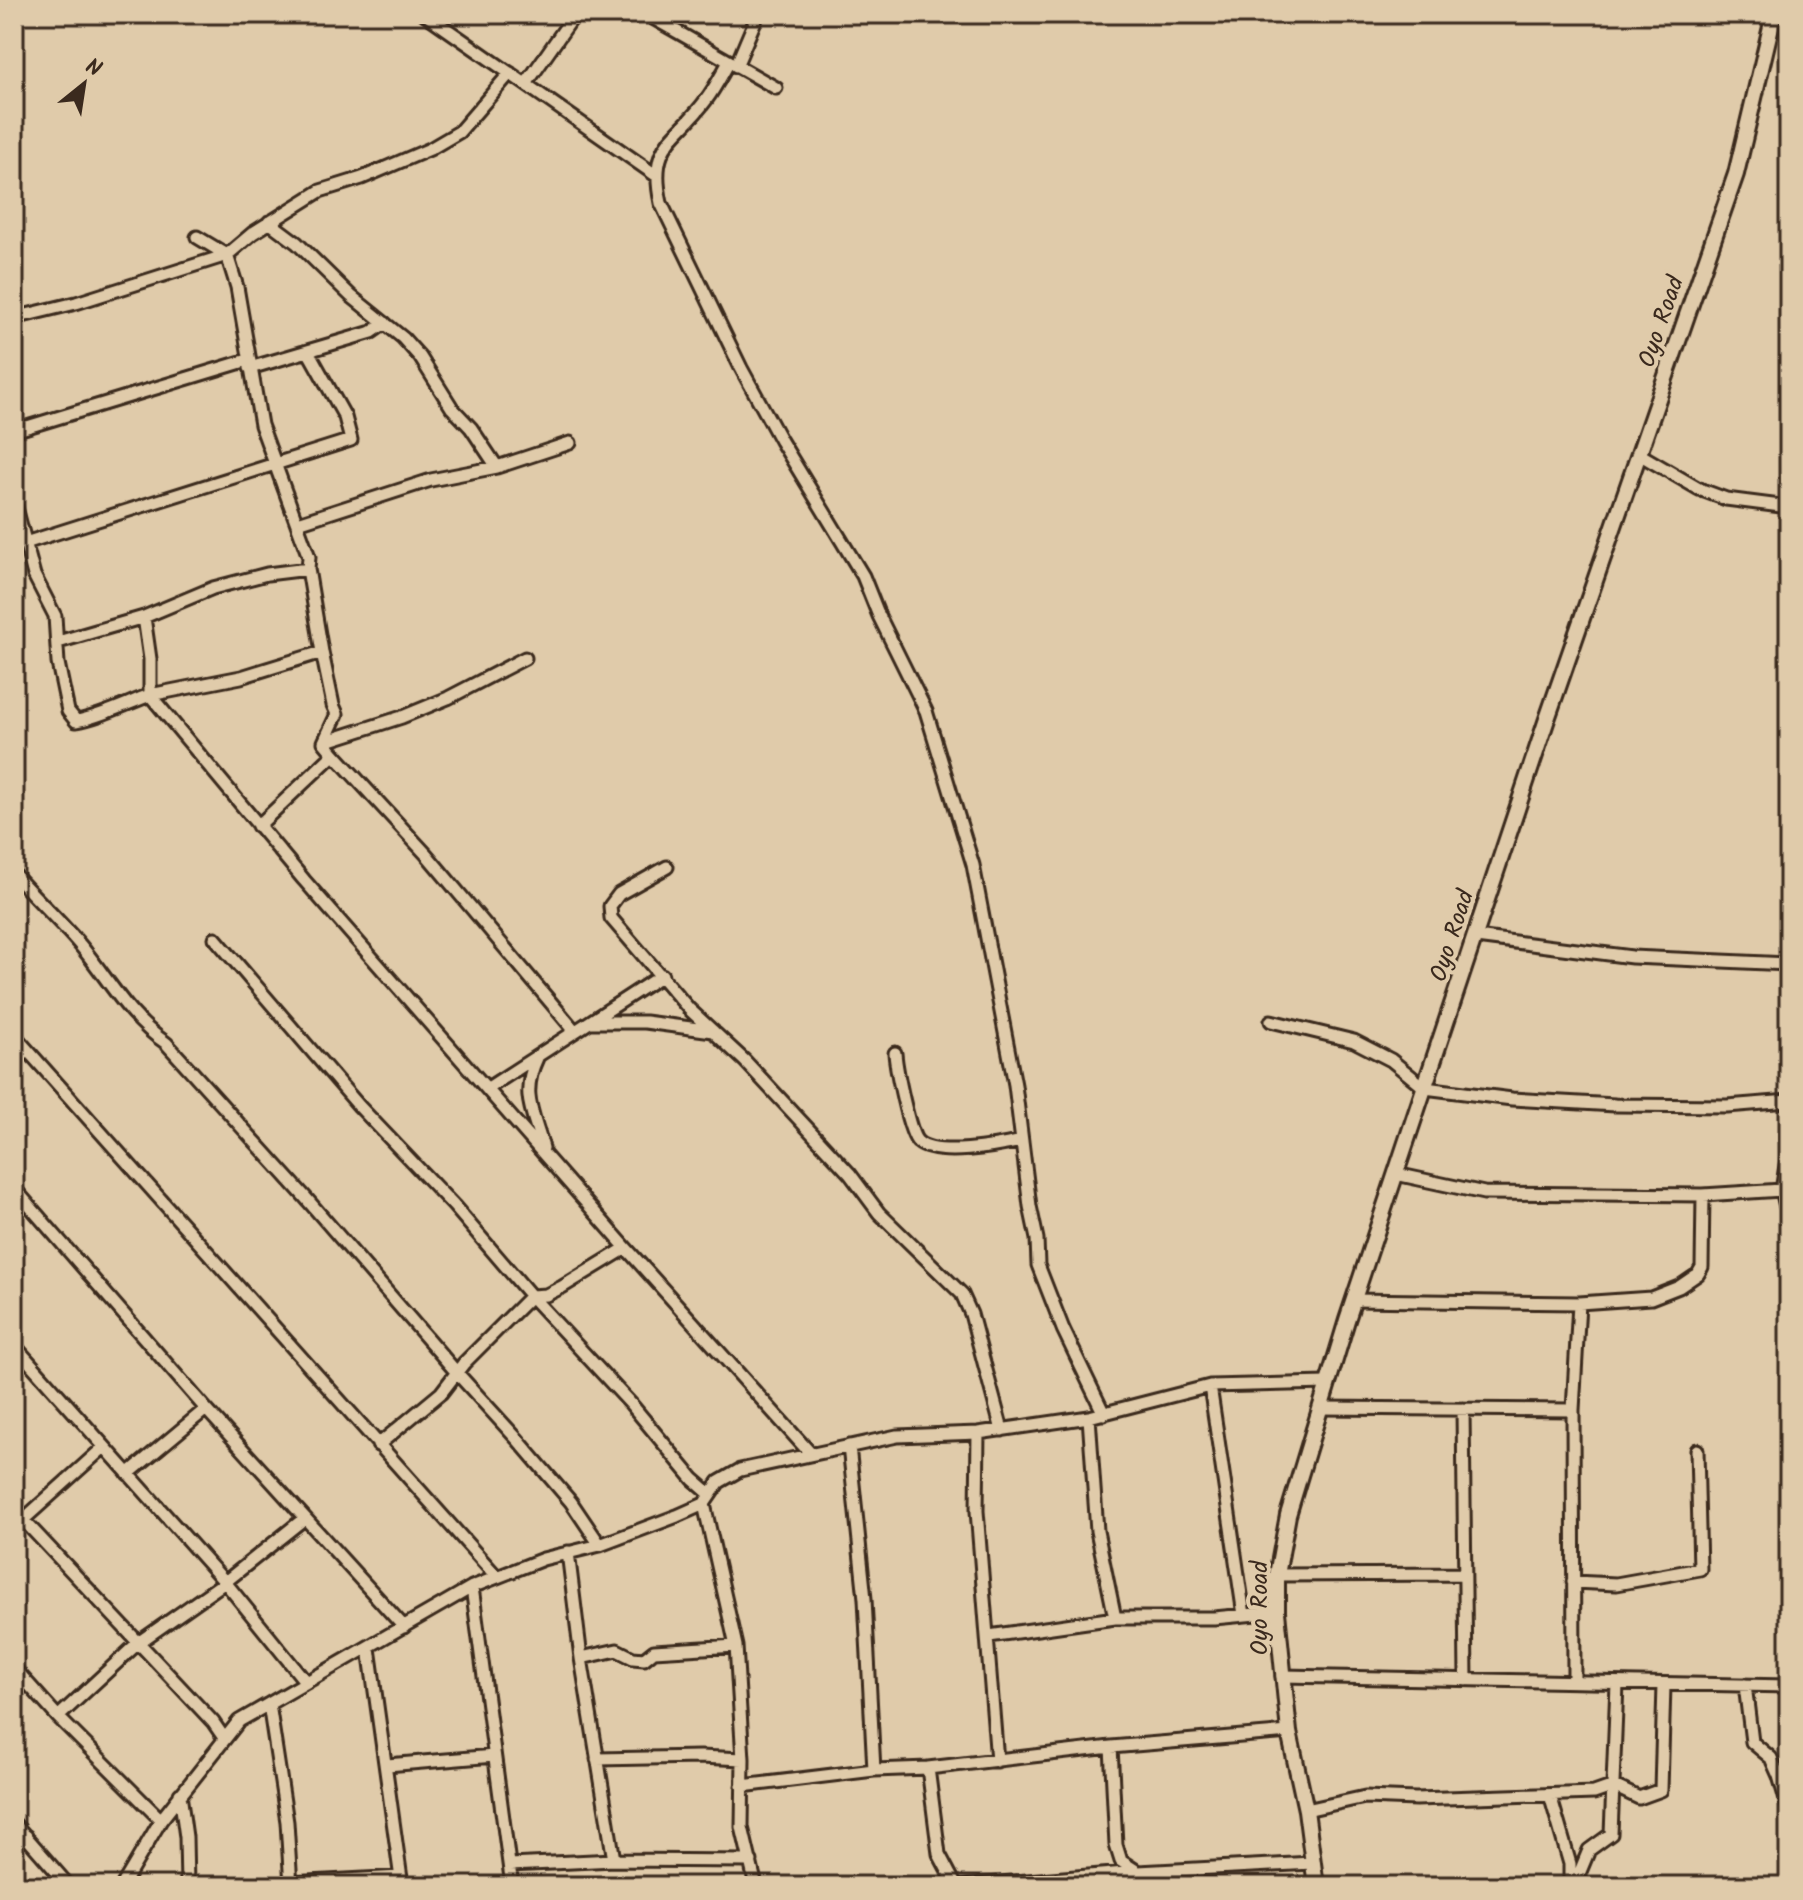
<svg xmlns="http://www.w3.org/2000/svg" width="1803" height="1900" viewBox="0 0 1803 1900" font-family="Kalam,sans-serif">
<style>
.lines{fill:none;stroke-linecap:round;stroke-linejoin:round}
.minor-casing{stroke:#3b2a1e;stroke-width:17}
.tertiary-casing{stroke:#3b2a1e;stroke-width:20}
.minor{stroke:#e0cbaa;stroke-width:11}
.tertiary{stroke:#e0cbaa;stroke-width:14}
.labels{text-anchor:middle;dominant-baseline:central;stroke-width:8;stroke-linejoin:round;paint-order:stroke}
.street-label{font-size:24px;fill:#3b2a1e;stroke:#e0cbaa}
</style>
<rect width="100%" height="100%" fill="#e0cbaa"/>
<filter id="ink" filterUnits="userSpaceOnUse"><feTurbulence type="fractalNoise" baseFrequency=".0125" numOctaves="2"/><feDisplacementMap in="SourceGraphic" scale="16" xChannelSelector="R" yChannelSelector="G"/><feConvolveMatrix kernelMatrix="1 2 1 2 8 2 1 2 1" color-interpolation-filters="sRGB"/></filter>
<g filter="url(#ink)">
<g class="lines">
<defs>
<path id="minor" d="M425 14 657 176
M646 14 776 88
M729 62C722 74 715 88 706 100 676 141 648 142 661 203L741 368 781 441 863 576 879 616 926 711 973 865 1015 1085 1030 1206 1037 1239 1038 1265 1063 1329 1104 1414
M736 66 758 14
M526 84 575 14
M269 222 297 243 351 296 403 338 420 357 452 408 471 428 497 467
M197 237 227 255 237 287 261 425 309 557 308 569
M14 318 76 303 227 255 253 233 320 191 362 178 430 149 459 132 510 73
M250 368 372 332 385 323
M14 431 248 360
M1639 454 1699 489 1726 499 1789 507
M14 500 34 575 55 616 58 663 68 711 76 721C98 718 128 703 150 695L304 880 626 1248 811 1454
M298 523 431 480 497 467 570 443
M25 543 351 440 345 417 308 351
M58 642 144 617 213 588 267 574 308 569 322 652 241 677 150 695V659L144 617
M322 652 333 705 337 714 324 742
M334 754 426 854 574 1030
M258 826 334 754 324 742 402 717 448 698 525 658
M667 867 619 894 610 906 611 918 689 1009 745 1061 850 1174 879 1213 962 1294 971 1314 1002 1430
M14 874C35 898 61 922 81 946 109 980 129 1018 166 1043L305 1197 458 1374 518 1440 571 1502 600 1545
M1476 937 1632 957 1789 964
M215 938 359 1106 454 1206 531 1296 631 1404 693 1479 709 1493
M1271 1021 1354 1041 1391 1060 1425 1088 1512 1099 1615 1105 1727 1106 1789 1101
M590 1022H645L713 1031
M14 1035 497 1577
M895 1053C896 1067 909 1135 918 1142 936 1158 999 1146 1022 1141
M537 1058C520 1094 533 1112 543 1148
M488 1088 662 975
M1789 1147 1782 1190 1789 1219
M1396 1174 1484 1193 1703 1195 1782 1190
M14 1188 206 1409 404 1627
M1353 1300 1579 1303 1651 1298 1679 1287 1698 1274 1702 1267 1703 1195
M14 1345 225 1582 305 1681
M1210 1386 1244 1615
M1320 1408 1573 1410
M1463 1409 1466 1680
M1089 1417 1097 1531 1115 1618
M978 1433 977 1511 997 1761
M378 1445 441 1393 464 1363 531 1296 546 1295 562 1287 626 1248
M849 1446 865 1599 874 1770
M128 1474 206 1409
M704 1504 736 1646 743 1759 742 1827 756 1886
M14 1510 213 1722 224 1738
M23 1520 103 1448
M568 1552 581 1658 614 1860
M1277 1575 1464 1574
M1573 1582 1616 1584 1700 1569 1697 1450
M472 1587 512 1886
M989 1636 1115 1618H1214L1277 1612
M369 1648 402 1886
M581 1658 617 1650 633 1658 644 1659 654 1651 736 1646
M14 1668 58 1717 161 1820
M1282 1676 1789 1686
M1574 1680 1573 1410 1579 1303
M1745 1685 1752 1742 1771 1758 1779 1776 1789 1810
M269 1704 287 1822 291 1886
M58 1717 138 1643 225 1582 305 1518
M1111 1747 1116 1845 1121 1861 1138 1872 1140 1886
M597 1759 700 1757 743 1759
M387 1765 494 1756
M928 1768 939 1854 956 1886
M742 1786 874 1770 928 1768 1111 1747 1289 1732
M180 1794 186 1837 187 1886
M1550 1795 1570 1864V1886
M1306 1810 1365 1797 1416 1799 1594 1793 1614 1786 1639 1798 1661 1790 1664 1685
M14 1823 69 1886
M14 1847 26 1836
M510 1865 614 1860 751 1861
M290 1883 401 1877
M122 1886 161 1820 239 1721 472 1587 543 1559 600 1545 677 1516 704 1504 719 1482 740 1470 897 1436 978 1433 1089 1417 1210 1386 1327 1383
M962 1886 1138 1872 1312 1863
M1574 1886 1589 1850 1611 1834 1617 1684"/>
<path id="tertiary" d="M1316 1886 1306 1810 1289 1732 1277 1612V1575L1288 1515 1347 1320 1546 722 1736 174 1774 14"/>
</defs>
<!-- minor casing -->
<use href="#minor" class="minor-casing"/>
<!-- tertiary casing -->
<use href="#tertiary" class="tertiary-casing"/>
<!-- minor -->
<use href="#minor" class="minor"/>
<!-- tertiary -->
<use href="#tertiary" class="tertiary"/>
</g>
</g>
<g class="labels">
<!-- street labels -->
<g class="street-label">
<text transform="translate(1662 322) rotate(-71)">Oyo Road</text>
<text transform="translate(1453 936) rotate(-72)">Oyo Road</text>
<text transform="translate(1260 1608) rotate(-90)">Oyo Road</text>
</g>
</g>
<!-- margin -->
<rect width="1803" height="1900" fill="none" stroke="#e0cbaa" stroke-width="48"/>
<rect x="24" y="24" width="1755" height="1852" fill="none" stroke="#3b2a1e" stroke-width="3" filter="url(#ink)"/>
<!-- north arrow -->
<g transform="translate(84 84) rotate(30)" stroke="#e0cbaa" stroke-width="6" paint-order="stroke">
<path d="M0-6L14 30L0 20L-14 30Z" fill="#3b2a1e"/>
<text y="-12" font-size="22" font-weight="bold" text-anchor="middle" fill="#3b2a1e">N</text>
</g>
</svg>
